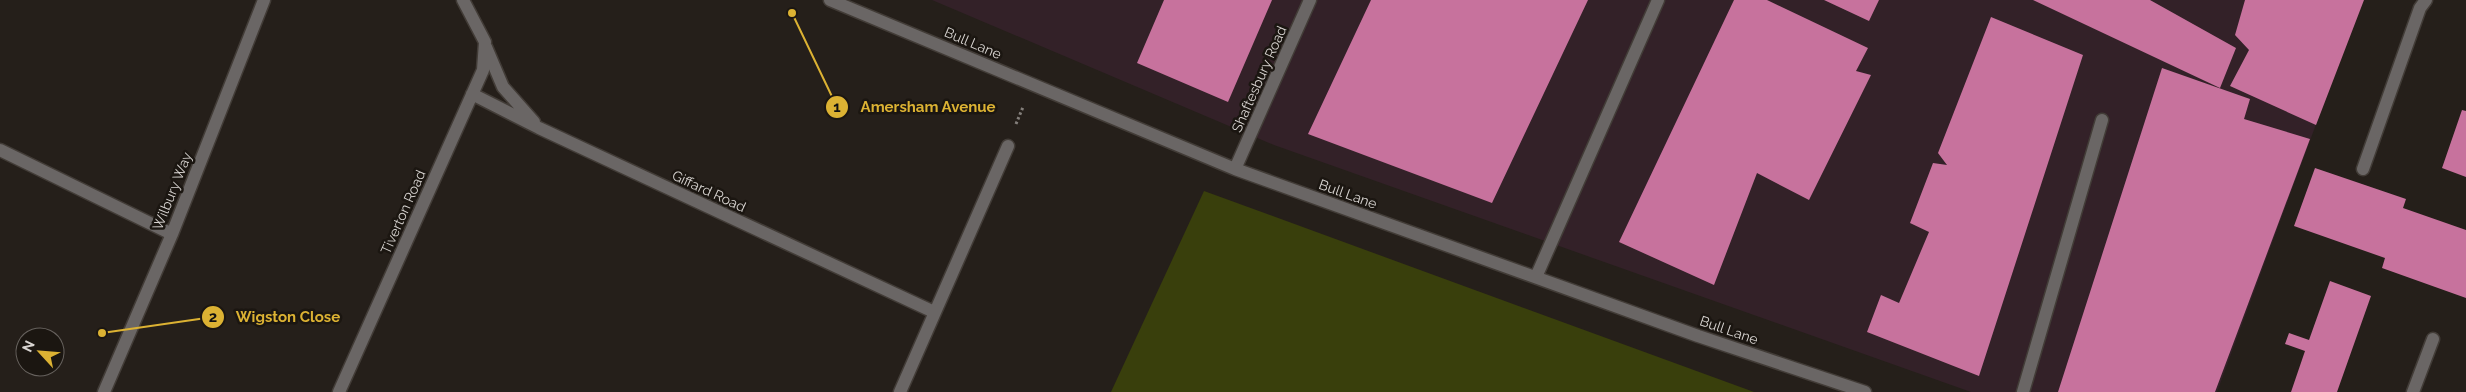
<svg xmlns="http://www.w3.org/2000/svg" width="2466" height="392" viewBox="0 0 2466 392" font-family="Raleway,sans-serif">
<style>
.industrial{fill:#332128}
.green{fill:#393f0c}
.building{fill:#c7729d}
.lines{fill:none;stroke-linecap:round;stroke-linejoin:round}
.minor-casing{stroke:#423c37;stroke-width:15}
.path{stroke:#837e7a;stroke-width:3;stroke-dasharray:2.5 2.5;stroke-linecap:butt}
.minor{stroke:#6a6665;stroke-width:12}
.labels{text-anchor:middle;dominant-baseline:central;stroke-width:5;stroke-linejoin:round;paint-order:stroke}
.street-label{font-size:14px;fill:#d8d4d1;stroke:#1b1611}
.leader{fill:none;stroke:#dcb233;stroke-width:2}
.callout-dot{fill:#dcb233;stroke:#1b1611;stroke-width:2}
.mark-label{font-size:15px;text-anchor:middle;font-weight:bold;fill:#111}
.callout-label{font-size:15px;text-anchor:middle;font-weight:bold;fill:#dcb233;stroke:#1b1611;stroke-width:5;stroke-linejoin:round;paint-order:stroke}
</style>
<rect width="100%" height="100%" fill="#251f1a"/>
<!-- industrial -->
<path class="industrial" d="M932 0H2362L2217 392H1971L1274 145Z"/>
<!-- green -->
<path class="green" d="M1204 191 1754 392H1111Z"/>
<!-- building -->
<path class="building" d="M1164 0H1272L1228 102 1137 63Z
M1371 0H1588L1492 203 1308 134Z
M1734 0H1767L1868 48 1856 71 1871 75 1809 200 1757 173 1714 285 1619 242Z
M1824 0H1879L1869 21Z
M2033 0H2150L2236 48 2220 88Z
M2245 0H2364L2316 125 2230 86 2249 50 2235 35Z
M1991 17 2083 55 1979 376 1867 332 1881 295 1899 303 1929 232 1910 223 1933 163 1947 165 1938 153Z
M2162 68 2250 99 2244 119 2310 139 2215 392H2058Z
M2462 110 2466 111V177L2442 168Z
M2315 168 2406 199 2403 208 2466 230V298L2382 268 2385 258 2294 226Z
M2330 281 2371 296 2337 392H2291L2305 351 2285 344 2289 333 2309 340Z"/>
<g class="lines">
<defs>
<path id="minor" d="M830 0 1235 169 1698 336 1865 392
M486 47 503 87 534 122
M472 94 539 128 934 312
M0 150 172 234
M1235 169 1310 0
M2363 169 2420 8 2426 0
M1536 277 1658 0
M104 392 172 234 264 0
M339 392 483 70 485 42 463 0
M900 392 1008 146
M2023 392 2102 120
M2413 392 2433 339"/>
</defs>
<!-- minor casing -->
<use href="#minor" class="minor-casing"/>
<!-- path -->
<path class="path" d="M1016 124 1023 107"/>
<!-- minor -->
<use href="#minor" class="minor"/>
</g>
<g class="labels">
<!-- street labels -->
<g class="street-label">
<text transform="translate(973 43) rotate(23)">Bull Lane</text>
<text transform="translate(1259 79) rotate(-66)">Shaftesbury Road</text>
<text transform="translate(172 191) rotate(-68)">Wilbury Way</text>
<text transform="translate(709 191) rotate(25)">Giffard Road</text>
<text transform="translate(1348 194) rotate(20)">Bull Lane</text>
<text transform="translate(403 212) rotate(-66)">Tiverton Road</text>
<text transform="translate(1729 330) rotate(19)">Bull Lane</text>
</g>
</g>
<!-- callouts -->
<path class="leader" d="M792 13L837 107M102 333L213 317"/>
<g class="callout-dot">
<circle cx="792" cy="13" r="5"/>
<circle cx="102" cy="333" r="5"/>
<circle cx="837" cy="107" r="12"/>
<circle cx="213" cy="317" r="12"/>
</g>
<g class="mark-label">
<text x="837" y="112">1</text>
<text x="213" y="322">2</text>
</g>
<g class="callout-label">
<text x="928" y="112">Amersham Avenue</text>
<text x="288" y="322">Wigston Close</text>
</g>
<!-- north arrow -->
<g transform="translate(40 352) rotate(296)"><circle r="24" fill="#1b1611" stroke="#67625e"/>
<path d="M0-4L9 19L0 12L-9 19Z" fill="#dcb233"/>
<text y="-8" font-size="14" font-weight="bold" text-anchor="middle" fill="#d8d4d1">N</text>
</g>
</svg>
